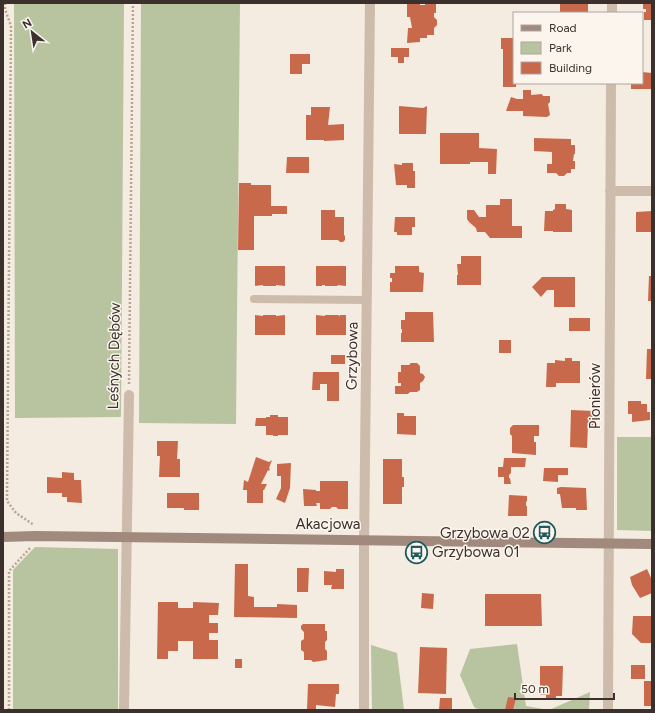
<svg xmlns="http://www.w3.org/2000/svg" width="655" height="713" viewBox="0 0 655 713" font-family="Figtree,sans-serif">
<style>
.green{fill:#b8c4a0}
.building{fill:#c8694b}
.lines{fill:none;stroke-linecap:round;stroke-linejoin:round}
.path{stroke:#b9a596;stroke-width:2.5;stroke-dasharray:2 2;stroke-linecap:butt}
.lane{stroke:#cdbbac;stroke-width:8}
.street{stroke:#cdbbac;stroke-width:10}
.secondary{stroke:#a18a7d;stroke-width:10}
.labels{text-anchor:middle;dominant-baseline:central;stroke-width:3;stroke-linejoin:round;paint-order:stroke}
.street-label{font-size:15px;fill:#3b302b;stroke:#fbf5ee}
.poi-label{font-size:15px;fill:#3b302b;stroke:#fbf5ee;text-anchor:end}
</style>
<rect width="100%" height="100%" fill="#f4ebe1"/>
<!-- green -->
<path class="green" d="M14 3H124L121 417 15 418Z
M141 3H240L236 424 139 423Z
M617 437H652V531L617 530Z
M35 547 118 549V710H13V570Z
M517 644 526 706 549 710 590 692 589 710H479L474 707 460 675 470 649Z
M371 645 397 653 404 710H372Z"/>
<!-- building -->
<path class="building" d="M407 3H420V5H425V3H436V13H434V17L437 20V25L434 28V35H427V38H420V42L407 43 408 28H412L410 17H407Z
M569 3H588V13H560V4H569Z
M643 3H652V20H644V12H646V9H643Z
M501 38H514V83H516V87H503V49H501Z
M391 48H409V57H404V63H398V57H391Z
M290 54H310V64H302V74H290Z
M642 72 652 73V89H631V83H642Z
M523 90H531V95L542 94 543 96H550V102L548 104 550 115 547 117 523 116V111H506L511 97 517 99H523Z
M399 106 423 108 427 106 426 134H399Z
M311 107H330L328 125 344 124V140L324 141V140H306V115H311Z
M440 133H479V148L497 149 496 174H488V162H470V164H440Z
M534 138 571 139V145H575V154H574L573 161H575V169H571V173H567L564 176H559L556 173H547V164H552V152L534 151Z
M287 157H309V173H286Z
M402 163H413V171H415V188H407V185H396L394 164 402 165Z
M239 183H251V185H271V206H287V214H272V216H254V250H238Z
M500 199H512V226H522V238H490L485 232H477L476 228 469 222 467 219V210H474L479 217H486V205H500Z
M555 204H566V209L572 210V232H553V231H544L545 211H553V210L555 209Z
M321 210H335V217H344V235L345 236V240L343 242H340L338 240H321Z
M652 211V232H636V212Z
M395 217H415V227H412V235H397V232H394Z
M461 256H481V285H457V275H458L457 264H461Z
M255 266H285V286L276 285V286H263V285L255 286Z
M316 266H346V286L337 285 338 286H325V285H322V286H316Z
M395 266H419V272L424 273 423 292H390V282H392V278H390V273H395Z
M649 276H652V301H648Z
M542 277H575V307H554V290H547L541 297 532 287Z
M405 312H433L434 342H401V333H402V329H401V320H405Z
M255 315 263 316V315H276V316L285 315V335H255Z
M316 315 325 316V315H338L340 316V315H346V335H316Z
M569 318H590V331H569Z
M499 340H511V353H499Z
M647 349H652V379H646Z
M331 355H345V364H331Z
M565 358H572V361H580V383H556V387H546L547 363H555V360L565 361Z
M411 363H417L420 366V373L423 374 425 377 423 381 420 383V390L417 392H410L408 394H395V386H401V383H398V372H401V365H409Z
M313 372H339V401H327V384H320V390H312Z
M628 401H641V404H647V412H650V420L632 422V414H628Z
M571 410 594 411 593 425H588L587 448 570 447Z
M397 413H404V416H416V435L397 434Z
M270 415H278V417H288V435H278V436H273V435H266V426H255L256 418H266V417H270Z
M513 425H539V436H534V442H536V455L512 453V436L510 434V428Z
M157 441H178L177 459H180V477H159L160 456H157Z
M256 457 269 462 272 460 269 468 270 469 269 471 268 470 261 484H267L264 490H263V503H247V490H243L244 480 248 482Z
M504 458H526L525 467H511V473L509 475V478H510L511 484H504V477H498V467H503Z
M383 459H402V477H404V487H402V504H383Z
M291 463 290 488 285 503 276 499 281 488V476H277V464Z
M544 468H568V475H558V482L543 481Z
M62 472 74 473V480H81L82 503 67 502V497H62V493H47V477L62 478Z
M320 481H348V509H338L336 507H332L330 509H320V503H316L317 506H304L303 489 316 490V491H320Z
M561 487 586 488 587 510H576V508H562L560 494H557V488Z
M167 493H199V510H184V508H167Z
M509 495 527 496V502L526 501V506H527V516H508Z
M235 564H248V596L254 597V607H277V604L297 605V618L234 617Z
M297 568H309L308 592H297Z
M336 569H344V589H331L332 585H324V571L336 572Z
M647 569 652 580V593L640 598 632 585 630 577Z
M422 593 434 594 433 609 421 608Z
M485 594H541L542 626H485Z
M158 602H178V608H193V602L219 603 218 615H209V623H218V633H209V640H218V659H193V641H178V651H168V659H157Z
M633 616H652V643H641L632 634Z
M303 624H325V631H327V640L325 642V649L327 651V660L313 662 311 660H304V652L301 650V641L304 639V632L301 629V626Z
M420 647 447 648 446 694 418 693Z
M235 659H242V668H235Z
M631 665H645V679H631Z
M540 666H563L562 696H556V700H546V695H540Z
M644 681H652V706H644Z
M308 684H339V694H336L335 707 316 705V709H307Z
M508 697 516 698 513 710H505Z
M440 698H452V710H439Z"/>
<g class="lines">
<!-- path -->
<path class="path" d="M5 3V9L11 26 7 501 16 513 34 525
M129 384 133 3
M9 710V571L31 547"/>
<!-- lane -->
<path class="lane" d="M254 299 367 300"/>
<!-- street -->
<path class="street" d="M612 13V3
M610 191H652
M124 710 129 395
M364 710V549L370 3
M608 710 611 83"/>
<!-- secondary -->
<path class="secondary" d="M3 537 35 536 652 544"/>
</g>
<!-- icons -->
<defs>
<symbol id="bus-ring" viewBox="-11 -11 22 22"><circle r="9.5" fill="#fbf5ee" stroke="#1f5a5e" stroke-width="1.5"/><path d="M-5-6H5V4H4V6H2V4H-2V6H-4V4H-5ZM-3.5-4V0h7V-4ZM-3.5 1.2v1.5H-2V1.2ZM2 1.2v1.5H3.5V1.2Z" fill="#1f5a5e"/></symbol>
</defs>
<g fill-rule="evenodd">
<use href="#bus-ring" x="532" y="520" width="25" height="25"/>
<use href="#bus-ring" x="404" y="540" width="25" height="25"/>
</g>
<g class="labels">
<!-- street labels -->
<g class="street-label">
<text transform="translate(114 356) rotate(-89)">Leśnych Dębów</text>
<text transform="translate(352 356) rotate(-89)">Grzybowa</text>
<text transform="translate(595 396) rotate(-90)">Pionierów</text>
<text x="328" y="524">Akacjowa</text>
</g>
<!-- poi labels -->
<g class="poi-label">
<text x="530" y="533">Grzybowa 02</text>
<text x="432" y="552" text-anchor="start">Grzybowa 01</text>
</g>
</g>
<!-- border -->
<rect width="655" height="713" fill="none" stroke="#3b302b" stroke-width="8"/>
<!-- legend -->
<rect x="513" y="12" width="130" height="72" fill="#fbf5ee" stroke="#aea6a0"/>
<rect x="521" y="25" width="20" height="6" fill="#a18a7d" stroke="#aea6a0"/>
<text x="549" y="32" font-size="12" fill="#3b302b">Road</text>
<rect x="521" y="42" width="20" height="12" fill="#b8c4a0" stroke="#aea6a0"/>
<text x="549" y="52" font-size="12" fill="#3b302b">Park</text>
<rect x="521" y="62" width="20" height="12" fill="#c8694b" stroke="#aea6a0"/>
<text x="549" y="72" font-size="12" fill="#3b302b">Building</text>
<!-- north arrow -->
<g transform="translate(32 32) rotate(330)" stroke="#fbf5ee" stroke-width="3" paint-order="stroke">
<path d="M0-3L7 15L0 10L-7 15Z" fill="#3b302b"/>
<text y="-6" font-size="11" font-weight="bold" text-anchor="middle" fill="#3b302b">N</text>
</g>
<!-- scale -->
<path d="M515 693v6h99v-6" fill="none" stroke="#3b302b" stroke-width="2"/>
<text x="521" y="693" font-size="12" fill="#3b302b" stroke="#fbf5ee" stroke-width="3" paint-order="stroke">50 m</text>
</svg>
